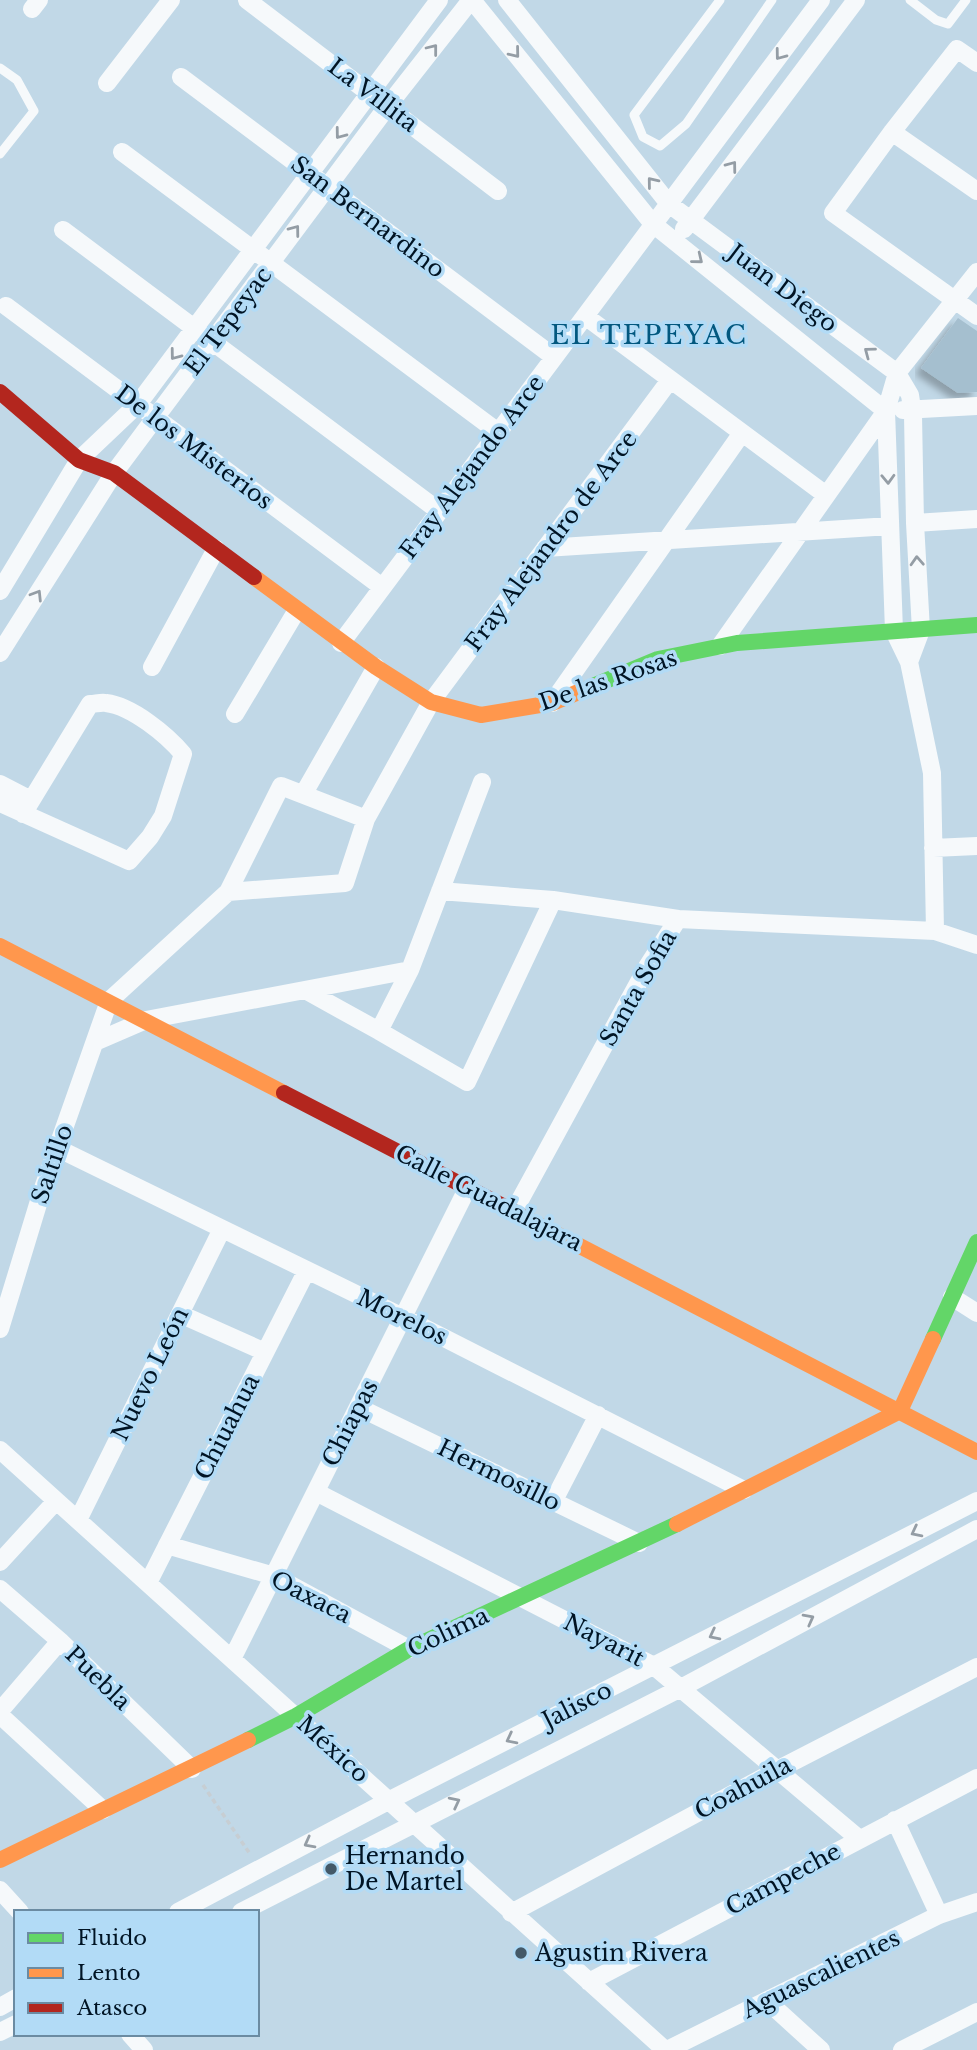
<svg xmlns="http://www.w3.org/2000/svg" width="977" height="2050" viewBox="0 0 977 2050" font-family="'Libre Baskerville',serif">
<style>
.building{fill:#a5bfcf;filter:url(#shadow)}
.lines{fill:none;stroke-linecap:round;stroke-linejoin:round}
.path{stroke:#c7ced3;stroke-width:3.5;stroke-dasharray:5 3.5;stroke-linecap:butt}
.lane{stroke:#f6f9fb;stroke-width:9}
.street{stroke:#f6f9fb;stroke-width:18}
.fast{stroke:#63d668;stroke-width:16}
.slow{stroke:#ff974d;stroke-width:16}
.jam{stroke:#b3261e;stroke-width:16}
.oneway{stroke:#949da5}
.poi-dot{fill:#445968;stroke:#b2dbf6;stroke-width:2.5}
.labels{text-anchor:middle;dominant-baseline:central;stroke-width:7;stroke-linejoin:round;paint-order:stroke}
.street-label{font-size:23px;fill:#001424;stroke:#b2dbf6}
.poi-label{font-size:23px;fill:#001424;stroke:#b2dbf6;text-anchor:start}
.quarter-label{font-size:26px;letter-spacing:2px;fill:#02587f;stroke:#b2dbf6}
</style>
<defs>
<filter id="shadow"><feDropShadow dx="-6" dy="6" stdDeviation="3.5" flood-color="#0004"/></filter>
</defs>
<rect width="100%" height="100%" fill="#c1d8e7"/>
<!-- building -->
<path class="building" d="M958 318 977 331V392L958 393 921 368Z"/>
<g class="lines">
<!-- path -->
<path class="path" d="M203 1785 250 1854"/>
<!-- lane -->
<path class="lane" d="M720 0 634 115 643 137 660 146 686 124 772 0
M910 0 936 20 948 24 966 0
M0 68 17 80 34 111 0 154"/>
<!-- street -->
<path class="street" d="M247 0 498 191
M472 0 653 224 886 411
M507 0 669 204 897 373 910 395 913 415 915 523 921 630 909 662
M32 9 39 0
M977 63 957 49 892 132 833 213 977 316
M181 77 554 357
M107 83 171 0
M892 132 977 191
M122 152 498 432
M684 229 856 0
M63 230 439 511
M6 306 382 587
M585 316 826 495
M903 410 977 406
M886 411 894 631 909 662 932 773 935 931
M915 523 977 519
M545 548 890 526
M0 591 79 460 138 404 439 0
M341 643 821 0
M720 646 886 411 897 373 977 272
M0 653 114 473 387 107 471 0
M152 667 216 549
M552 703 742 433
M235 714 297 610
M0 784 31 800
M304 793 376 667
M0 803 129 861 150 837 163 816 183 754C167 735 132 706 106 703 101 702 95 704 90 704L23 814
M933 848 977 846
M440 891 553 900
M228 892 345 883 366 819 431 702 670 380
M410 970 482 782
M305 990 379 1031
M95 1042 146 1020 410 970 379 1031 467 1082 553 900 678 919
M57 1148 403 1317 744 1490
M514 1211 647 967 678 919 935 931 977 945
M952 1297 977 1313
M180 1314 265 1352
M0 1329 42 1191 109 1001 228 892 281 786 366 819
M358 1407 639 1543
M0 1450C222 1649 443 1850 665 2050
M316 1492 654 1666 858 1838
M553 1502 598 1415
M78 1520 222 1229
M167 1545 274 1576 409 1649
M0 1562 56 1501
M148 1583 307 1270
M0 1589 60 1641 192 1769
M232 1659 468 1187
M0 1711 60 1641
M0 1715 103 1810
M895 1820 939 1915
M0 1890 20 1912
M178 1912 390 1800 977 1501
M241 1912 679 1689 977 1529
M511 1913 777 1770 977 1667
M589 1982 977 1778
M767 2001 821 2050
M0 2007 16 1998
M0 2032 16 2024
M130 2034 144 2050
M667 2050 939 1915 977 1902
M902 2050 977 2012"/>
<!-- fast -->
<path class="fast" d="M593 686 658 659 737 643 977 625
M933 1339 977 1242
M248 1740 296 1716 409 1649 677 1524"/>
<!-- slow -->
<path class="slow" d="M254 577 376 667 431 702 481 715 552 703 593 686
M0 946 284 1093
M520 1215 977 1452
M677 1524 900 1411 933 1339
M0 1860 248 1740"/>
<!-- jam -->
<path class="jam" d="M0 392 79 460 114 473 254 577
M284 1093 520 1215"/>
</g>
<!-- one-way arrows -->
<defs><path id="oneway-chevron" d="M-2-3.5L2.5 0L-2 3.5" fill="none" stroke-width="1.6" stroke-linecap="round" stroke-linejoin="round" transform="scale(1.75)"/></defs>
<g class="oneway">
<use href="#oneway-chevron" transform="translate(433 49) rotate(-52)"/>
<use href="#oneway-chevron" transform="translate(515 53) rotate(51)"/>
<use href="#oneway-chevron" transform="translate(780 55) rotate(127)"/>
<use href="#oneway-chevron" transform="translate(340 134) rotate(127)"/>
<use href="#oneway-chevron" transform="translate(732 166) rotate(-53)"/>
<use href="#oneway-chevron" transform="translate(652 182) rotate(-129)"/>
<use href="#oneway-chevron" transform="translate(295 230) rotate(-53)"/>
<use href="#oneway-chevron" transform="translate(698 259) rotate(39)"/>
<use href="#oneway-chevron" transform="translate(869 352) rotate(-143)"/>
<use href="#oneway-chevron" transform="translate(175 355) rotate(127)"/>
<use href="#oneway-chevron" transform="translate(888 479) rotate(88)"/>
<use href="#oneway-chevron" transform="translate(917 561) rotate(-93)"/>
<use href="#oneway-chevron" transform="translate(37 595) rotate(-58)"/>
<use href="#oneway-chevron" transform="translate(916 1532) rotate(153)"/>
<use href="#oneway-chevron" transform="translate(809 1619) rotate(-28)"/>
<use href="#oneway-chevron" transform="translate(714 1635) rotate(153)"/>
<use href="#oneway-chevron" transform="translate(511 1739) rotate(153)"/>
<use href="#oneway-chevron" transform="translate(455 1802) rotate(-27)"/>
<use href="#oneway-chevron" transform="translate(309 1843) rotate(152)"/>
</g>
<!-- markers -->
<g class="poi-dot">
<circle cx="331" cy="1869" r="7"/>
<circle cx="521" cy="1953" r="7"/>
</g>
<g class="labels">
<!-- street labels -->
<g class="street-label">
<text transform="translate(373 95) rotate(37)">La Villita</text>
<text transform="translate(368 217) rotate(37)">San Bernardino</text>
<text transform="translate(783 288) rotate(37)">Juan Diego</text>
<text transform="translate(228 321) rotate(-53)">El Tepeyac</text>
<text transform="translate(194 447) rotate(37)">De los Misterios</text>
<text transform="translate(472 467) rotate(-53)">Fray Alejando Arce</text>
<text transform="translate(551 541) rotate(-53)">Fray Alejandro de Arce</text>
<text transform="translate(608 680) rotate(-19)">De las Rosas</text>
<text transform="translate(638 988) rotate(-60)">Santa Sofia</text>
<text transform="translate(52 1164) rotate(-71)">Saltillo</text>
<text transform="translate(489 1198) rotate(27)">Calle Guadalajara</text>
<text transform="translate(402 1317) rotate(26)">Morelos</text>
<text transform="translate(150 1374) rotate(-64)">Nuevo León</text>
<text transform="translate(350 1423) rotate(-63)">Chiapas</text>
<text transform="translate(227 1427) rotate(-63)">Chiuahua</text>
<text transform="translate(499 1475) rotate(26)">Hermosillo</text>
<text transform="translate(311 1597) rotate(27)">Oaxaca</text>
<text transform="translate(448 1632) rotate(-25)">Colima</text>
<text transform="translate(604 1640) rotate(27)">Nayarit</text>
<text transform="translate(98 1678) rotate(44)">Puebla</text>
<text transform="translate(577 1705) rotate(-27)">Jalisco</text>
<text transform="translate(333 1749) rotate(42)">México</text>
<text transform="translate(743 1788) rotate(-28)">Coahuila</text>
<text transform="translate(783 1879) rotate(-28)">Campeche</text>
<text transform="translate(821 1974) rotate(-26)">Aguascalientes</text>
</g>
<!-- poi labels -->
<g class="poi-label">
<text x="345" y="1856">Hernando<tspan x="345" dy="26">De Martel</tspan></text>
<text x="535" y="1953">Agustin Rivera</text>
</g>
<!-- quarter labels -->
<g class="quarter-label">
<text x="649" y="335">EL TEPEYAC</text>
</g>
</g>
<!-- legend -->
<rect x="14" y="1910" width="245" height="126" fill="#b2dbf6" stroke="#6b8ba2" stroke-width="2"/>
<rect x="28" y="1933" width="35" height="10" fill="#63d668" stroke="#6b8ba2" stroke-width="2"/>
<text x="77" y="1945" font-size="21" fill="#001424">Fluido</text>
<rect x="28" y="1968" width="35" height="10" fill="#ff974d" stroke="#6b8ba2" stroke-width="2"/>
<text x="77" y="1980" font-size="21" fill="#001424">Lento</text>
<rect x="28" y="2003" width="35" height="10" fill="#b3261e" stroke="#6b8ba2" stroke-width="2"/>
<text x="77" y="2015" font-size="21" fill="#001424">Atasco</text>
</svg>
